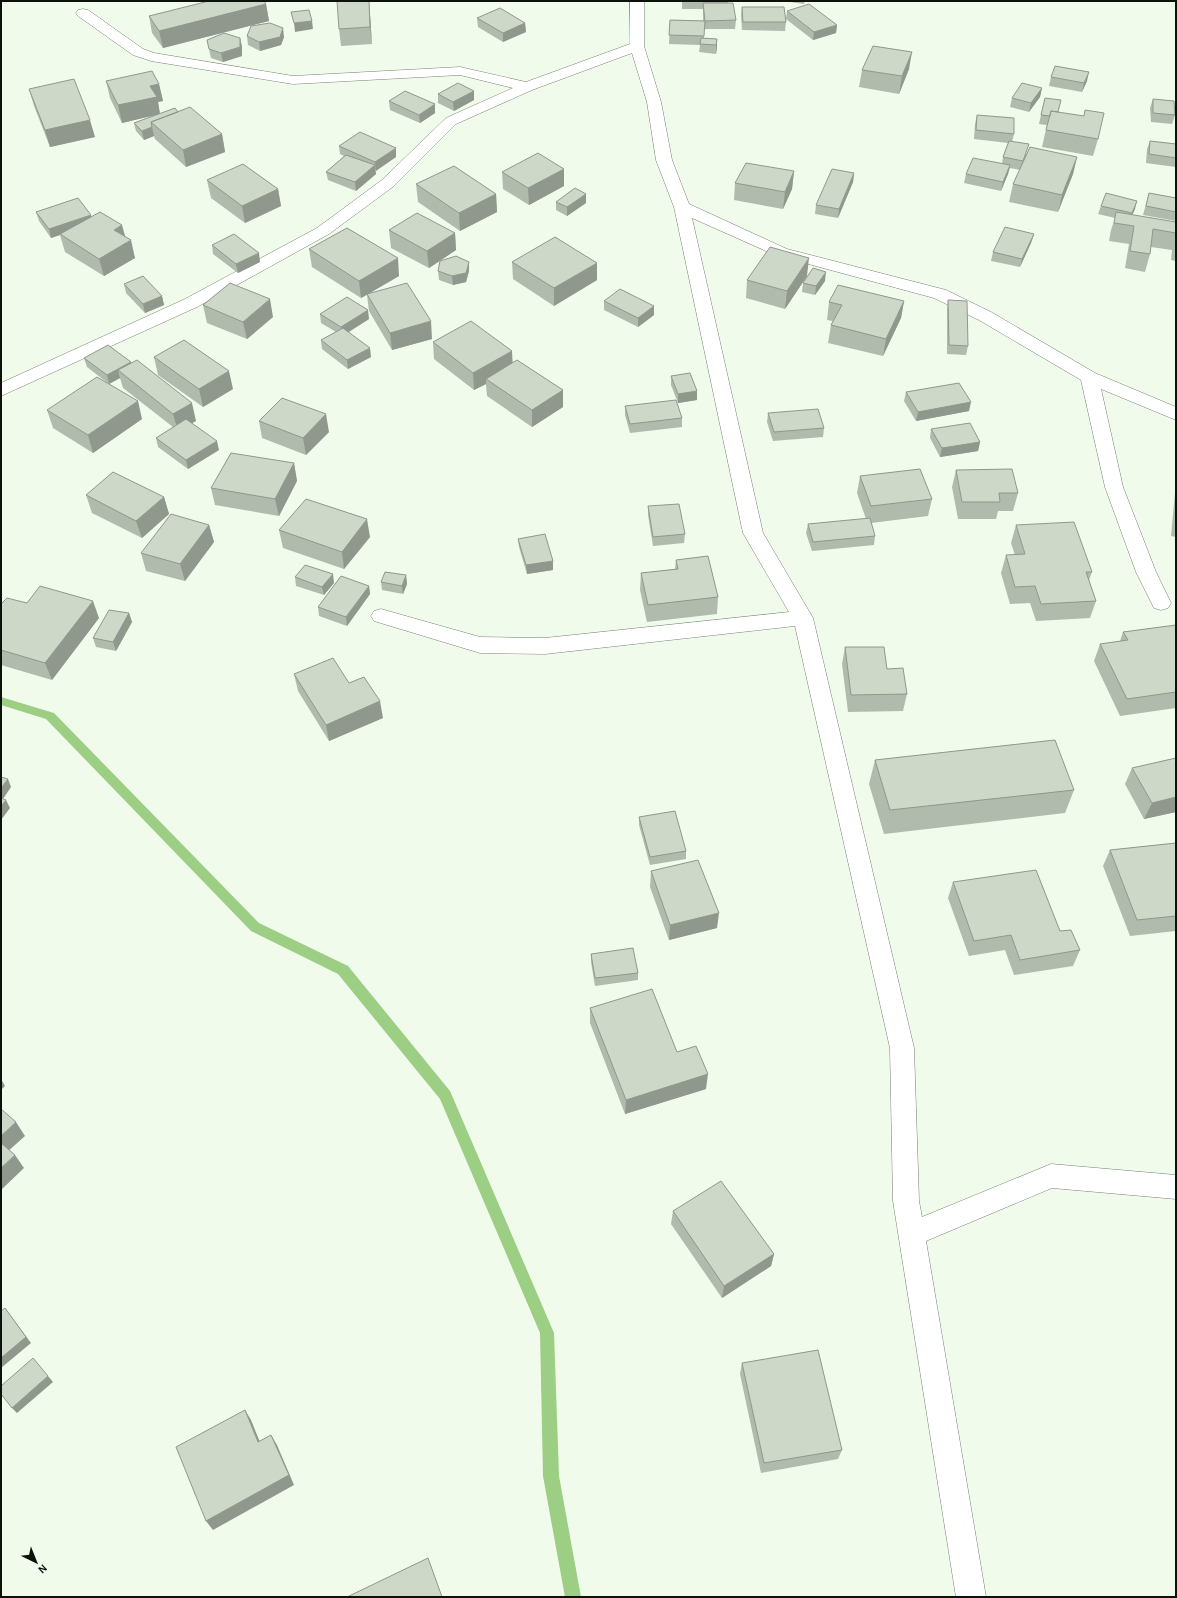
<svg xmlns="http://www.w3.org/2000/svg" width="1177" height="1598" viewBox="0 0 1177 1598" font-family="'Alegreya Sans',sans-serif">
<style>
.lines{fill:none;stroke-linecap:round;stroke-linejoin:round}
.stream{fill:#9cce84;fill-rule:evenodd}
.minor-casing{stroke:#778073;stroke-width:1}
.minor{fill:#fff;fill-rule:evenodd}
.wall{fill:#b0baad}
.shaded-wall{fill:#90978d}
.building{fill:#cdd8c9;stroke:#90978d}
</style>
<rect width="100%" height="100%" fill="#f1fbec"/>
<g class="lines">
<!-- stream -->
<path class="stream" d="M1 697 54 713 259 923 348 966 450 1091 554 1333 559 1476 581 1597H565L543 1476 540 1333 440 1099 338 974 251 931 46 719 1 705Z"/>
<defs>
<path id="minor" d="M630 1H644V46L661 102 672 160 689 204 787 249 946 290 991 312 1095 373 1176 407V420L1101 389 1123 487 1156 572 1171 603 1168 608 1161 610 1154 608 1136 572 1105 487 1081 380 979 320 934 298 775 255 692 218 763 533 813 618 914 1048 919 1201 922 1217 1051 1164 1176 1175V1199L1052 1188 926 1241 986 1597H956L893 1201 890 1048 795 626 545 654 480 653 374 621 371 616 374 611 381 609 480 637 545 638 789 612 743 533 674 207 656 160 647 102 632 53 532 90 456 124 394 186 329 234 197 307 1 396V383L185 299 317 228 382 180 446 118 513 88 460 75 293 84 151 61 133 55 78 16 76 13 78 10 83 9 88 10 143 49 154 53 293 76 460 67 526 82 630 44Z"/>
</defs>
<!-- minor casing -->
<use href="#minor" class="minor-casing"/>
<!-- minor -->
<use href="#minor" class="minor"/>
</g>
<!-- wall -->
<path class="wall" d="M369 1 372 44 341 46 339 29Z
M682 1H728V3L736 20 735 29H704V38L717 39 716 54 699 52 700 45 669 44 670 20 703 21V9H682Z
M790 1H805L804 4 790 2Z
M266 4 269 21 163 48 152 33 149 16Z
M742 7 786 22 785 31 742 30 741 15Z
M787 11 837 25 836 33 813 40 786 19Z
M477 18 525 23 526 32 503 42 478 27Z
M247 36 284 37 281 45 260 51 248 45Z
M240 38 242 47V56L223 62 211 58 207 40Z
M909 69 899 94 859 87 862 70Z
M1051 77 1087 81 1082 92 1049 86Z
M106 81 159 84 163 101 158 102 160 114 178 112 222 134 225 152 186 167 155 139 154 136 144 140 136 131 134 123 155 115 122 123 110 98Z
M1042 88 1040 97 1029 112 1010 107 1012 98Z
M29 89 95 137 50 147 34 106Z
M474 91V100L454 111 438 103V94Z
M1153 99 1175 115 1172 124 1151 122 1150 108Z
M389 101 435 113 420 123 390 110Z
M1058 112 1098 139 1093 156 1042 147 1047 125 1039 124 1041 115Z
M977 115 1014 134 1012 142 1026 155 1077 157 1073 174 1058 212 1009 202 1013 184 1020 170 1010 168 1008 174 1001 191 964 183 966 174 1002 164 1003 157 1008 143 974 139 975 124Z
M1150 141 1176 144V167L1146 163 1147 149Z
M339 146 396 157 375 170 376 174 356 191 328 180 326 172 344 156 340 154Z
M794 171 792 189 783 209 734 200 735 183Z
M502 172 564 186 529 205 503 189Z
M854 173 853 182 838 218 815 214 816 205Z
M207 180 278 189 281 206 245 223 211 198Z
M416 184 496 194 497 212 460 231 418 202Z
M1149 193 1176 198V221L1143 215Z
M586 194V203L567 216 556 210V202Z
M1101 206 1135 209 1132 215 1176 222V261L1171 260 1172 250 1151 247 1150 254 1145 272 1125 268 1129 244 1109 241 1111 230 1115 218 1098 214Z
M36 212 91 217 125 237 135 258 104 276 65 252 60 235 51 238 39 221Z
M389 230 455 233 456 250 440 261 469 271 466 282 453 285 439 280 438 271 440 261 429 268 391 248Z
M1034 234 1031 243 1020 267 991 261 993 252Z
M212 245 260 262 238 273 213 254Z
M309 249 399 276 370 293 432 339 392 350 369 311 367 295 361 298 312 267Z
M512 262 597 280 554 306 513 279Z
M807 276 785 309 746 298 747 280Z
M825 281 815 295 802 292 803 283Z
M124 284 162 296 164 305 145 313 126 293Z
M948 300 968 346 966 355 947 354V309Z
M604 301 654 306V315L638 327 604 310Z
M904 301 901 318 883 356 828 343 831 325 833 321 827 320 829 302Z
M203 305 273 317 247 339 207 323Z
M320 314 369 319 349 332 371 357 348 369 322 349 321 340 336 332 321 323Z
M433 342 512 351V362L563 407 532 427 487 396 486 384 474 390 434 359Z
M154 357 233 389 203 407 158 375Z
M84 358 131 363 196 421 191 423 219 450 188 469 158 447 156 438 173 427 123 388 120 378 109 384 87 367Z
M671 376 697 400 678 403 671 385Z
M906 392 969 411 916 421 904 401Z
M625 406 682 418V427L630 433 625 415Z
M47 410 142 419 93 453 53 428Z
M768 413 824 428 823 437 773 441 767 422Z
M259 421 329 432 306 455 262 438Z
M931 429 980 442 978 451 940 457 930 438Z
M294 463 297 481 279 516 215 505 211 488Z
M956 470 1018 493 1013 511H998L996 519H958L952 487Z
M860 476 932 499 928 516 871 523 875 536 874 545 812 551 806 533 808 524 866 519 857 493Z
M1176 490V537L1171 536 1175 493Z
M86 495 164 497 169 514 142 538 92 513Z
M648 506 685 534 684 543 653 546 648 515Z
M209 525 214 542 185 581 146 571 141 553Z
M1016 525 1092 572 1089 580 1096 601 1090 618 1036 621 1030 603 1010 604 1001 573 1006 555H1015L1011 543Z
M279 530 370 537 344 569 283 548Z
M518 539 553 570 527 574 519 547Z
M676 560 718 597 717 614 647 622 640 590 641 573 675 569Z
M406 575 407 584 403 594 382 590 381 582Z
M295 577 334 583 324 595 296 586Z
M369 586 370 594 347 626 319 616 318 607Z
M27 603 99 618 52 680 1 665V604Z
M129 613 132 622 116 651 96 647 93 638Z
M1176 625V708L1120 716 1094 661 1100 644 1120 641 1123 632Z
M845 647 887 669 907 694 903 711 848 712 842 664Z
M294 674 349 683 383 718 329 741 298 691Z
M1176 758V812L1144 819 1125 784 1132 768Z
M875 760 1074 790 1065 813 884 834 869 784Z
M639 817 686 851V859L650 865 639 825Z
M1176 843V931L1130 936 1103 866 1110 850Z
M651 871 717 928 669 940 650 887Z
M953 882 1060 931 1080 950 1073 966 1014 975 1005 950 969 956 948 898Z
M591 954 638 973V980L595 986 591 962Z
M590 1008 677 1052 706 1089 625 1114 590 1023Z
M673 1211 774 1254 771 1266 722 1298 671 1224Z
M742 1363 842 1450 838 1459 761 1473 740 1374Z"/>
<!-- shaded-wall -->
<path class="shaded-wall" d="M369 1 370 15 372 44 370 27Z
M266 4 269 21 163 48 159 31Z
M312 21 313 29 295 32 294 23Z
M525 23 526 32 503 42V33Z
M837 25 836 33 813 40 814 32Z
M283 28 284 37 281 45 260 51 259 42Z
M240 38 242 47V56L223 62 221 53Z
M717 39V48L716 54V45Z
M912 52 909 69 899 94 902 76Z
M1089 72 1087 81 1082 92 1084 83Z
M159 84 163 101 158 102 160 114 122 123 118 105 150 86Z
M1042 88 1040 97 1029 112 1031 103Z
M474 91V100L454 111 453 102Z
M435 104V113L420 123 419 115Z
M90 120 95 137 50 147 45 130Z
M152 127 154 136 144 140 142 131Z
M222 134 225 152 186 167 183 150Z
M396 148V157L376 171 375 162Z
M1077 157 1073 174 1058 212 1062 195Z
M375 165 376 174 356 191 355 182Z
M1010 165 1008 174 1001 191 1003 182Z
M564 169V186L529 205 528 188Z
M794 171 792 189 783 209 785 192Z
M854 173 853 182 838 218 839 209Z
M278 189 281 206 245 223 242 206Z
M496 194 497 212 460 231 459 213Z
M586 194V203L567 216V207Z
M1137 201 1135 209 1129 222 1132 213Z
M91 215 93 224 51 238 49 229Z
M122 225 127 243 131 240 135 258 104 276 99 259 114 230Z
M455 233 456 250 429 268 427 251Z
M1034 234 1031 243 1020 267 1022 259Z
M259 253 260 262 238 273 236 264Z
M398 258 399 276 361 298 359 281Z
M809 258 807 276 785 309 787 291Z
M469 262V271L466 282 453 285 452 276Z
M597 263V280L554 306V288Z
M826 272 825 281 815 295 816 286Z
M162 296 164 305 145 313 143 304Z
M270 299 273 317 247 339 243 322Z
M904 301 901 318 883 356 886 339Z
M654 306V315L638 327V318Z
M368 310 369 319 342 336 341 327Z
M431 321 432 339 392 350 390 333Z
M370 348 371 357 348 369 347 360Z
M512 351 513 369 486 379V384L474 390 473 373Z
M131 362 133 371 118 370 120 378 109 384 107 375Z
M229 371 233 389 203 407 199 389Z
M563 390V407L532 427V410Z
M697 391V400L678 403V394Z
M138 401 142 419 93 453 88 435Z
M971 402 969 411 916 421 918 412Z
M192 403 196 421 178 431 173 414Z
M326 414 329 432 306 455 303 438Z
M217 441 219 450 188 469 186 460Z
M980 442 978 451 940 457 942 448Z
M294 463 297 481 279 516 275 499Z
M164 497 169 514 142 538 136 521Z
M367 519 370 537 344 569 342 552Z
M209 525 214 542 185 581 180 564Z
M553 561V570L527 574 526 565Z
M333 574 334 583 324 595 322 587Z
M406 575 407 584 403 594 402 586Z
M369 586 370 594 347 626 346 617Z
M93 601 99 618 52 680 45 663Z
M129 613 132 622 116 651 113 642Z
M380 701 383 718 329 741 326 725Z
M8 779 11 787 1 802V788Z
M1176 797V812L1144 819 1152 803Z
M6 800 10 808 1 820V806Z
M719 913 717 928 669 940 670 925Z
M708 1074 706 1089 625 1114 626 1100Z
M1 1079 5 1086 1 1090Z
M16 1122 25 1136 6 1153 1 1146V1136Z
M15 1155 24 1168 1 1190V1168Z
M774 1254 771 1266 722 1298 724 1286Z
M5 1308 31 1343 1 1368V1358Z
M48 1376 53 1382 17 1413 12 1408Z
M245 1410 251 1420 264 1452 258 1442Z
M271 1435 277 1445 294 1485 213 1530 206 1521Z"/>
<!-- building -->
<path class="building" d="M209 1H264L266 4 159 31 149 16Z
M337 1H369L370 27 339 29Z
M703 3H733L736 20 705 21Z
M809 4 837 25 814 32 787 11Z
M742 7H784L786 22H743Z
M500 8 525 23 503 33 477 18Z
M309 10 312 21 294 23 291 12Z
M670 20 705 21 704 36 669 35Z
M270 23 283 28 280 37 259 42 247 36 251 26Z
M224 33 240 38V47L221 53 209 49 207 40Z
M701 38 717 39 716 45 700 44Z
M873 46 912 52 902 76 862 70Z
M1055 66 1089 72 1084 83 1051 77Z
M152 71 159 84 150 86 157 97 118 105 106 81Z
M74 79 90 120 45 130 29 89Z
M458 83 474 91 453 102 438 94Z
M1022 83 1042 88 1031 103 1012 98Z
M405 91 435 104 419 115 389 101Z
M1045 98 1061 100 1058 112 1051 111 1050 116 1041 115Z
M1153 99 1174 101 1175 115 1153 113Z
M190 107 222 134 183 150 151 122Z
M175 108 178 112 151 122 152 127 142 131 134 123Z
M1085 110 1104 113 1098 139 1046 130 1051 111 1084 116Z
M977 115 1014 118V134L976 130Z
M360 132 396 148 375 162 339 146Z
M1009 141 1029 144 1023 161 1003 157Z
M1150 141 1176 144V158L1149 154Z
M1030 147 1077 157 1062 195 1013 184Z
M538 153 564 169 528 188 502 172Z
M346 155 375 165 355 182 326 172Z
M973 158 1010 165 1003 182 966 174Z
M746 163 794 171 785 192 735 183Z
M243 164 278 189 242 206 207 180Z
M454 166 496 194 459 213 416 184Z
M832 169 854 173 839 209 816 205Z
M575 188 586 194 567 207 556 202Z
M1106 193 1137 201 1132 213 1101 206Z
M1149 193 1176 198V212L1146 206Z
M78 198 91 215 49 229 36 212Z
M100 212 122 225 114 230 131 240 99 259 60 234Z
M1116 212 1176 222V233L1153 229 1150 254 1130 251 1134 226 1114 223Z
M417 213 455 233 427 251 389 230Z
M1005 227 1034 234 1022 259 993 252Z
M347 228 398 258 359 281 309 249Z
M234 234 259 253 236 264 212 245Z
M555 237 597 263 554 288 512 262Z
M770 247 809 258 787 291 747 280Z
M456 256 469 262 466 273 452 276 438 271 440 261Z
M813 268 826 272 816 286 803 283Z
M143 276 162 296 143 304 124 284Z
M230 283 270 299 243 322 203 305Z
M407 283 431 321 390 333 367 294Z
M838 285 904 301 886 339 831 325 842 305 829 302Z
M620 289 654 306 638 318 604 301Z
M347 297 368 310 341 327 320 314Z
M948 300 967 301 968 346 949 345Z
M471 321 512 351 473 373 433 342Z
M343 328 370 348 347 360 321 340Z
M184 340 229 371 199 389 154 357Z
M108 345 131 362 107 375 84 358Z
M137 360 192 403 173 414 118 370Z
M517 360 563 390 532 410 486 379Z
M690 373 697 391 678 394 671 376Z
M97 377 138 401 88 435 47 410Z
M959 383 971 402 918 412 906 392Z
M282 398 326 414 303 438 259 421Z
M676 400 682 418 630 424 625 406Z
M818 409 824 428 774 432 768 413Z
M186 419 217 441 186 460 156 438Z
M970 423 980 442 942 448 931 429Z
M231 453 294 463 275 499 211 488Z
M920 469 932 499 871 506 860 476Z
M1012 469 1018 493H999L1000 502H962L956 470Z
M113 472 164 497 136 521 86 495Z
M306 499 367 519 342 552 279 530Z
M679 504 685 534 653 537 648 506Z
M171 514 209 525 180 564 141 553Z
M870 518 875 536 813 542 808 524Z
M1074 522 1092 572H1086L1096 601 1041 604 1035 586 1015 587 1006 555 1025 554 1016 525Z
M545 534 553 561 526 565 518 539Z
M708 556 718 597 648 605 641 573 678 569 676 560Z
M305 565 333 574 322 587 295 577Z
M385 572 406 575 402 586 381 582Z
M341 576 369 586 346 617 318 607Z
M40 586 93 601 45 663 1 650V604L7 598 27 603Z
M109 610 129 613 113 642 93 638Z
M1176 625V692L1127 699 1100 644 1128 640 1123 632Z
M845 647H884L887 669 903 668 907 694 851 695Z
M333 658 349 683 364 677 380 701 326 725 294 674Z
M1055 740 1074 790 890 810 875 760Z
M1176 758V797L1152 803 1132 768Z
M1 777 8 779 1 788Z
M1 798 6 800 1 806Z
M675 811 686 851 650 857 639 817Z
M1176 843V916L1137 920 1110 850Z
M698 860 719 913 670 925 651 871Z
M1036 870 1060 931 1071 930 1080 950 1020 960 1011 935 974 941 953 882Z
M633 948 638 973 595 978 591 954Z
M652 989 677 1052 696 1046 708 1074 626 1100 590 1008Z
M1 1109 16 1122 1 1136Z
M1 1143 15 1155 1 1168Z
M721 1181 774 1254 724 1286 673 1211Z
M5 1308 26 1337 1 1358V1311Z
M818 1350 842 1450 764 1463 742 1363Z
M33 1358 48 1376 12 1408 1 1394V1386Z
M245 1410 258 1442 271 1435 289 1475 206 1521 176 1447Z
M428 1558 442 1597H347Z"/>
<!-- border -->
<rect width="1177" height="1598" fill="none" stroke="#0d110c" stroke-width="4"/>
<!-- north arrow -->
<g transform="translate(36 1562) rotate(137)" stroke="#f1fbec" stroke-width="3" paint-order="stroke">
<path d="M0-3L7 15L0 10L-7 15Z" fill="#0d110c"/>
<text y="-6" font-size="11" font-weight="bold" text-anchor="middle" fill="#0d110c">N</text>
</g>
</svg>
